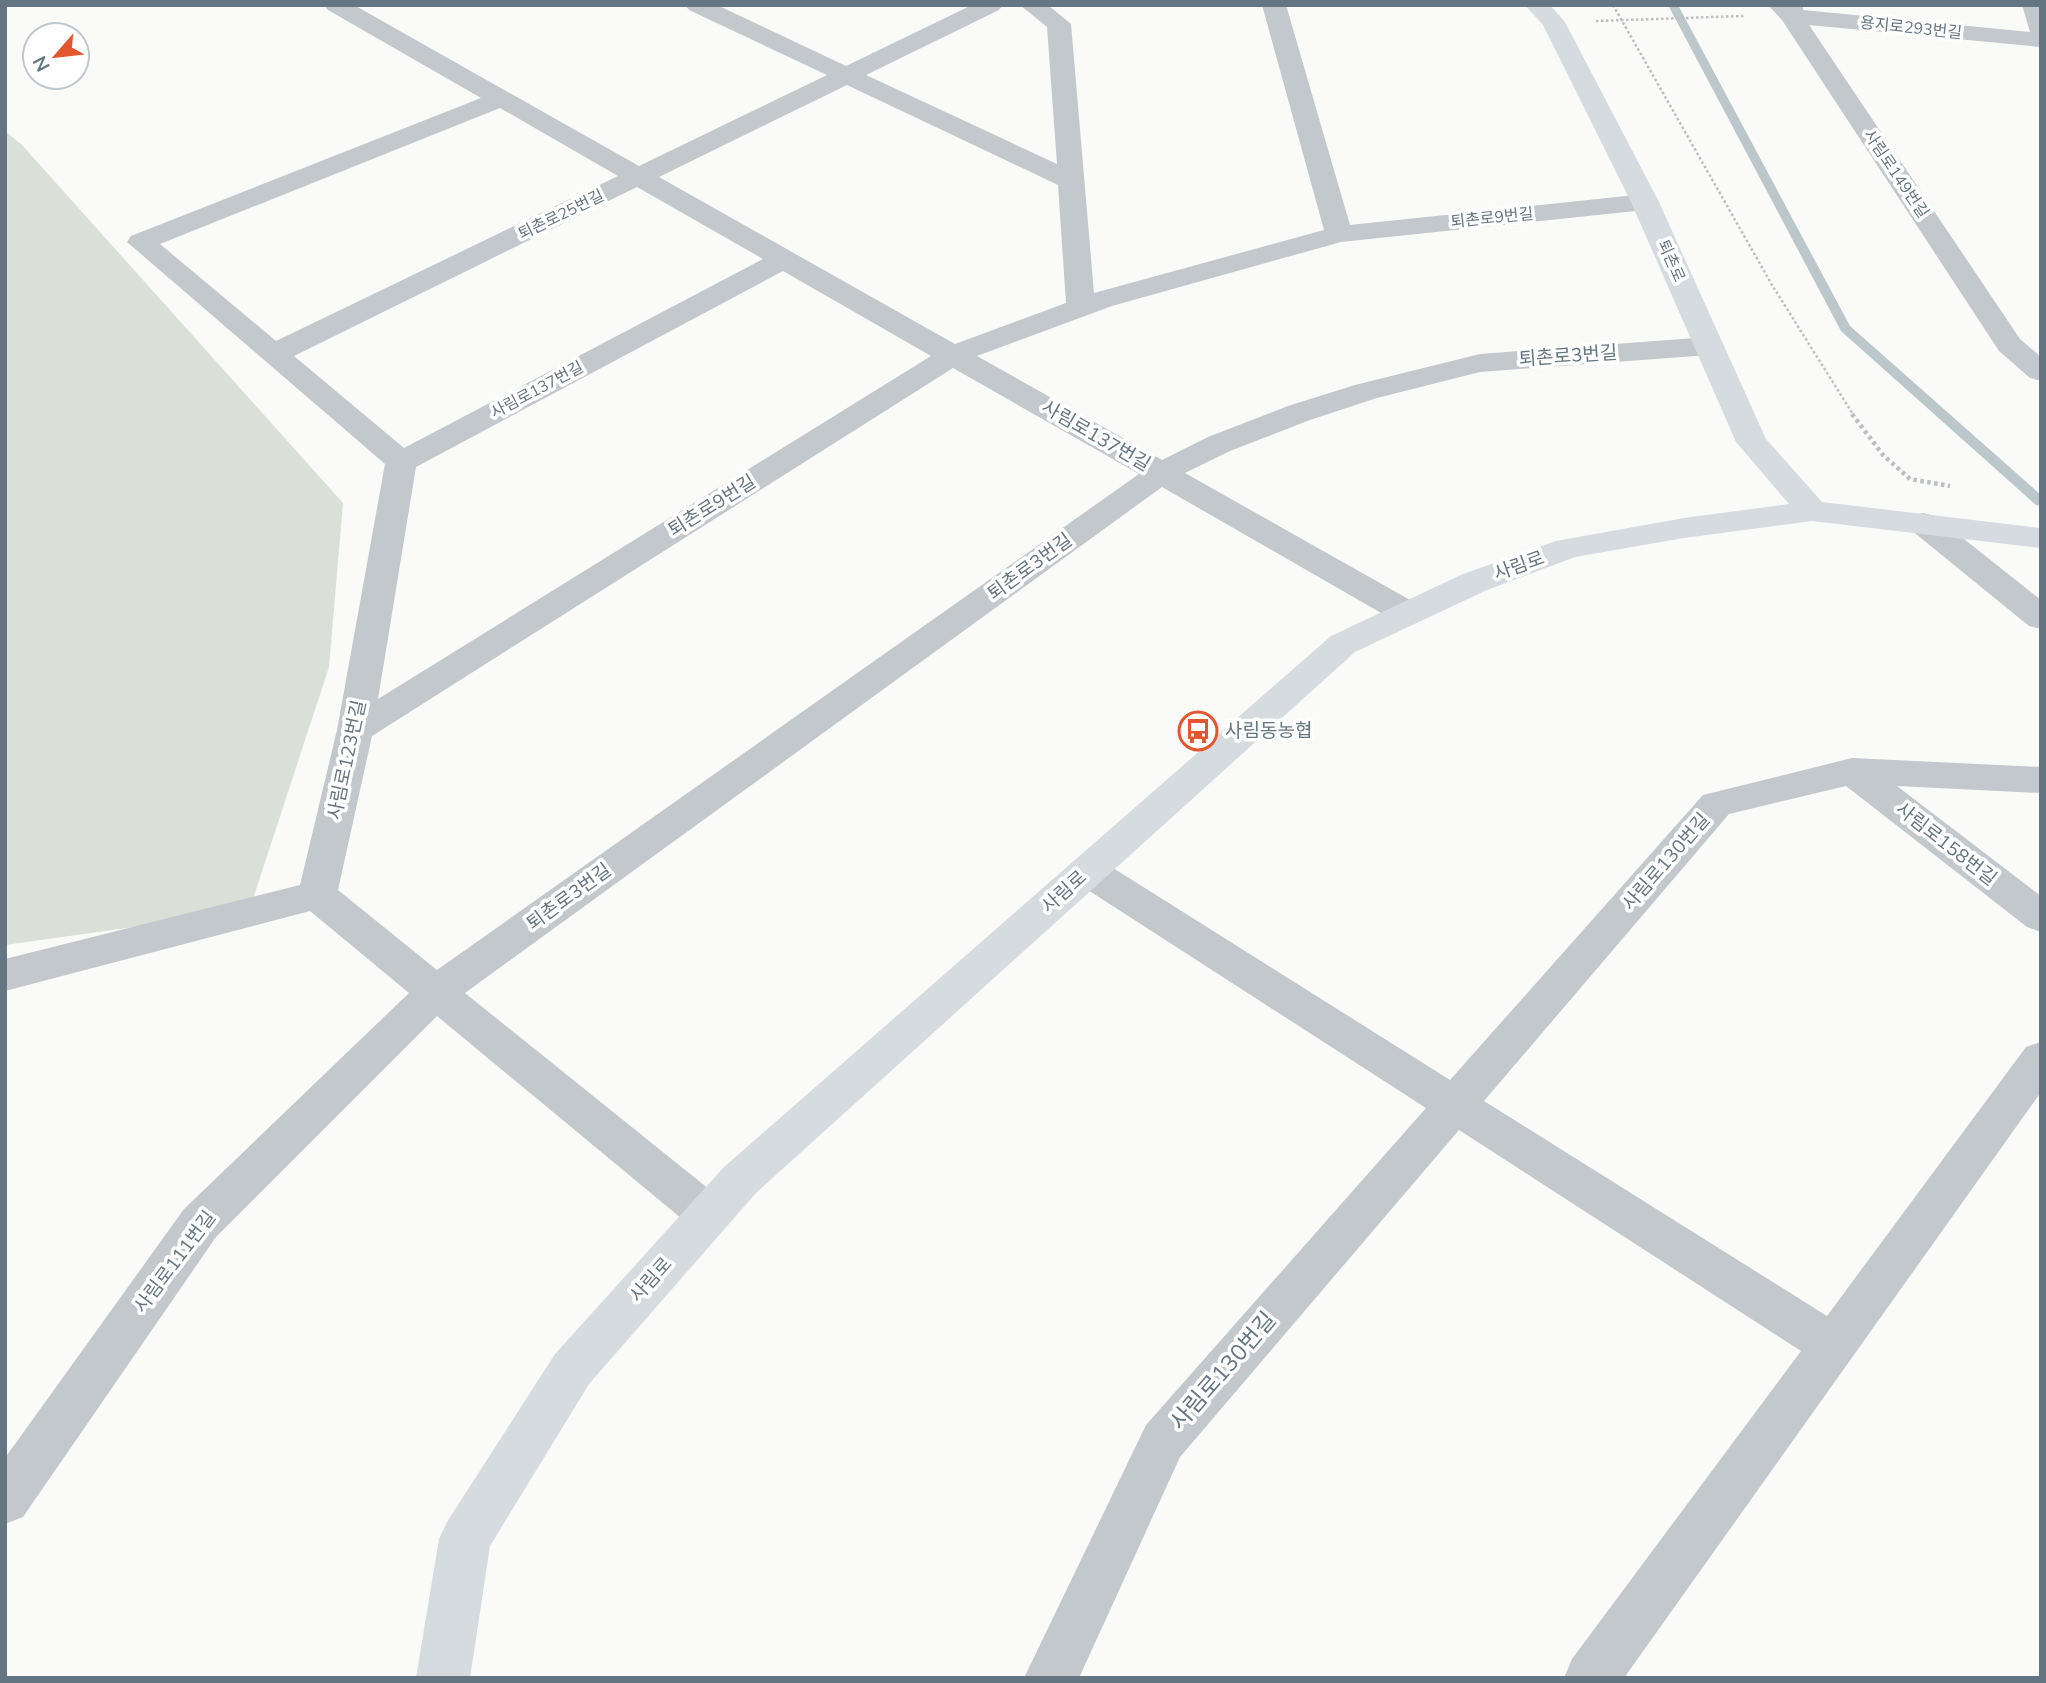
<svg xmlns="http://www.w3.org/2000/svg" width="2046" height="1683" viewBox="0 0 2046 1683" font-family="'Nunito Sans','Noto Sans KR',sans-serif">
<style>
.green{fill:#dadfd7}
.lines{fill:none;stroke-linecap:round;stroke-linejoin:round}
.stream{fill:#bbc7cb;fill-rule:evenodd}
.path-far1{stroke:#bbbfc2;stroke-width:2.5;stroke-dasharray:2.5 2.5;stroke-linecap:butt}
.path{stroke:#bbbfc2;stroke-width:4.5;stroke-dasharray:3.5 3.5;stroke-linecap:butt}
.street{fill:#c3c8cc;fill-rule:evenodd}
.secondary{fill:#d6dbdf;fill-rule:evenodd}
.labels{text-anchor:middle;dominant-baseline:central;stroke-width:7;stroke-linejoin:round;paint-order:stroke}
.far-street-label{font-size:16px;fill:#657683;stroke:#fff}
.street-label{font-size:19px;fill:#657683;stroke:#fff}
.poi-label{font-size:19px;fill:#657683;stroke:#fff;text-anchor:start}
.near-street-label{font-size:23px;fill:#657683;stroke:#fff}
</style>
<rect width="100%" height="100%" fill="#fafaf8"/>
<!-- green -->
<path class="green" d="M5 131 22 145 343 503 329 667 249 911 5 945Z"/>
<g class="lines">
<!-- stream -->
<path class="stream" d="M1668 5H1678L1850 326 2041 495V506L2036 505 1841 331Z"/>
<!-- path-far1 -->
<path class="path-far1" d="M1613 5 1772 285 1854 416
M1596 21 1744 16"/>
<!-- path -->
<path class="path" d="M1852 414 1883 455 1910 479 1950 486"/>
<!-- street -->
<path class="street" d="M324 5H354L639 166 827 75 689 10 685 5H717L846 66 972 5H1003L999 10 866 75 1057 164 1047 27 1020 5H1048L1071 24 1094 293 1324 230 1262 5H1286L1350 225 1645 194 1655 196 1659 202 1655 208 1645 210 1341 242 1112 306 977 356 1162 460 1208 437 1288 406 1355 385 1480 354 1709 337 1719 340 1724 346 1719 352 1709 355 1480 372 1377 398 1310 420 1230 451 1185 473 1419 605 1424 613 1419 621 1407 624 1395 621 1162 487 465 993 725 1202 732 1215 725 1228 709 1234 693 1228 437 1016 216 1237 23 1517 5 1524V1458L184 1209 409 993 310 911 5 991V959L300 885 337 730 385 464 127 242 131 236 481 98 328 10ZM847 85 1058 185 1066 303 955 344 659 177ZM500 108 618 176 276 341 160 244ZM637 187 763 259 404 448 294 356ZM783 271 931 356 378 699 416 467ZM953 368 1139 474 437 970 338 890 372 736Z
M1768 5H1803V10L2030 32 2022 5H2041V47L1809 25 2020 339 2041 357V381L2030 378 1999 351 1782 20Z
M1923 513 1935 516 2041 600V629L2029 626 1911 530 1907 523 1911 516Z
M1852 758 2041 767V793L1897 786 2041 896V932L2027 927 1846 786 1729 814 1484 1101 1827 1316 2026 1047 2041 1042V1092L1624 1678H1564L1572 1659 1801 1351 1459 1130 1180 1457 1079 1678H1024L1146 1425 1426 1108 1074 881 1068 871 1074 861 1088 857 1102 861 1450 1080 1703 795Z"/>
<!-- secondary -->
<path class="secondary" d="M1525 5H1550L1565 22 1659 202 1766 439 1822 502 2041 528V548L1812 521 1684 538 1575 557 1487 590 1355 652 756 1193 589 1384 490 1546 470 1678H416L439 1539 447 1522 555 1354 724 1167 1331 636 1463 574 1556 541 1684 518 1789 504 1736 442 1631 202 1543 25Z"/>
</g>
<!-- icons -->
<defs>
<symbol id="bus-ring" viewBox="-11 -11 22 22"><circle r="9.5" fill="#fff" stroke="#e4572e" stroke-width="1.5"/><path d="M-5-6H5V4H4V6H2V4H-2V6H-4V4H-5ZM-3.5-4V0h7V-4ZM-3.5 1.2v1.5H-2V1.2ZM2 1.2v1.5H3.5V1.2Z" fill="#e4572e"/></symbol>
</defs>
<g fill-rule="evenodd">
<use href="#bus-ring" x="1176" y="709" width="44" height="44"/>
</g>
<g class="labels">
<!-- far-street labels -->
<g class="far-street-label">
<text transform="translate(1911 28) rotate(6)">용지로293번길</text>
<text transform="translate(1896 174) rotate(56)">사림로149번길</text>
<text transform="translate(561 215) rotate(-26)">퇴촌로25번길</text>
<text transform="translate(1492 218) rotate(-6)">퇴촌로9번길</text>
<text transform="translate(1671 261) rotate(66)">퇴촌로</text>
<text transform="translate(537 390) rotate(-28)">사림로137번길</text>
</g>
<!-- street labels -->
<g class="street-label">
<text transform="translate(1568 356) rotate(-4)">퇴촌로3번길</text>
<text transform="translate(1096 436) rotate(30)">사림로137번길</text>
<text transform="translate(712 506) rotate(-32)">퇴촌로9번길</text>
<text transform="translate(1519 566) rotate(-20)">사림로</text>
<text transform="translate(1030 567) rotate(-36)">퇴촌로3번길</text>
<text transform="translate(347 760) rotate(-78)">사림로123번길</text>
<text transform="translate(1946 844) rotate(38)">사림로158번길</text>
<text transform="translate(1666 862) rotate(-49)">사림로130번길</text>
<text transform="translate(1064 892) rotate(-42)">사림로</text>
<text transform="translate(569 897) rotate(-36)">퇴촌로3번길</text>
<text transform="translate(175 1262) rotate(-53)">사림로111번길</text>
<text transform="translate(651 1280) rotate(-48)">사림로</text>
</g>
<!-- poi labels -->
<g class="poi-label">
<text x="1225" y="731">사림동농협</text>
</g>
<!-- near-street labels -->
<g class="near-street-label">
<text transform="translate(1223 1371) rotate(-49)">사림로130번길</text>
</g>
</g>
<!-- border -->
<rect width="2046" height="1683" fill="none" stroke="#657683" stroke-width="14"/>
<!-- north arrow -->
<g transform="translate(56 56) rotate(242)"><circle r="33" fill="#ffffff" stroke="#c1c8cd" stroke-width="2"/>
<path d="M0-5L12 26L0 18L-12 26Z" fill="#e4572e"/>
<text y="-10" font-size="19" font-weight="bold" text-anchor="middle" fill="#657683">N</text>
</g>
</svg>
